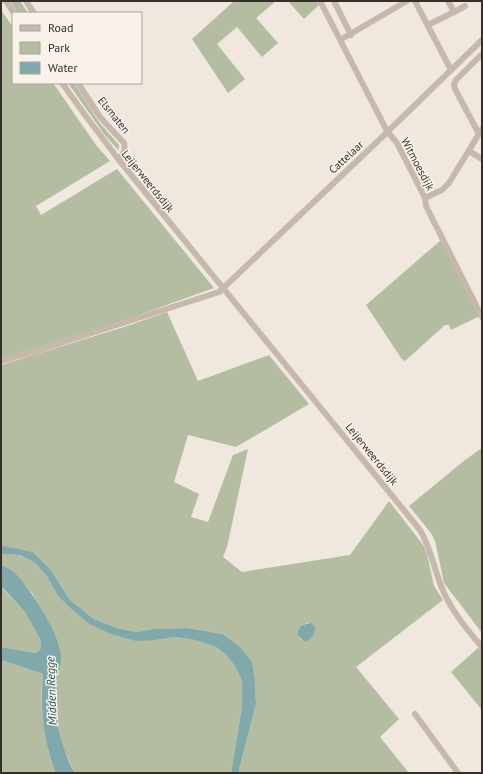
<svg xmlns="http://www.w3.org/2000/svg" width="483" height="774" viewBox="0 0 483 774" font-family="'PT Sans',sans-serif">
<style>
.green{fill:#b4bda1;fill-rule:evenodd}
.water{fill:#81a8aa}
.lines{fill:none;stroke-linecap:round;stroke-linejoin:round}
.minor{stroke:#c7b8ac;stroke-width:6}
.labels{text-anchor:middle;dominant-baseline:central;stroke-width:3;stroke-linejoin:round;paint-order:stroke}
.street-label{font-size:11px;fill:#362e2a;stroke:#f8f2eb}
.water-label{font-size:12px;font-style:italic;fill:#255052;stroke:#f8f2eb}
</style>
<rect width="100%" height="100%" fill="#f0e8df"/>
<!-- green -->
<path class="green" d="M10 1H20L28 13H18Z
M234 1H276L256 18 278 43 262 57 237 27 217 44 245 79 228 93 192 39Z
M288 1H316L319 5 304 19Z
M1 10 13 27V83H53L96 145 110 161 36 206 41 215 117 169 214 288 122 321 1 359Z
M68 83H74L99 122 119 145V148L118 150 104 134Z
M441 240 480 316 451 330 449 325H445L405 361 401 358 366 305Z
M167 312 198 381 269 355 309 404 236 447 188 435 174 482 199 494 191 517 208 522 233 455 248 449 227 547 223 557 242 572 350 555 389 501 424 546 427 554 434 586 443 600 356 667 399 719 380 737 409 773H239V770L256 704 255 682 240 647 223 634 188 628 153 629 137 632 117 628 94 619 70 600 51 570 33 552 1 547V365L127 326ZM308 623 315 630 310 639 304 642 299 637 302 625Z
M482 448V633L444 583 435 541 431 533 409 506 465 460Z
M1 554 20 555 35 563 46 575 58 596 71 609 89 624 156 640 174 637 195 640 216 647 226 655 235 666 242 681V706L231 773H75L62 745 55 703 59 649 49 622 32 593 13 571 1 565Z
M1 587 25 612 41 641V648L36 653 1 647Z
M478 648 482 651V710L451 672Z
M1 660 43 674C39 710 44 739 55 773H1Z"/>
<!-- water -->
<path class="water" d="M3 546 33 552 51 570 70 600 94 619 117 628 137 632 153 629 188 628 223 634 240 647 252 662 255 682 256 704 239 770V773H231L242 706V681L235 666 226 655 216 647 195 640 174 637 156 640 136 641 111 634 89 624 71 609 58 596 46 575 35 563 20 555 1 554V547Z
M1 565C5 567 11 569 14 572 31 589 62 636 61 660 60 668 57 676 56 684 53 711 61 750 75 773L55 772C43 737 40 712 43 674L1 660V647L36 653 41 648V641L25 612 1 586Z
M311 623 315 627C315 634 311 641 304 642L298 635V631L302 625Z"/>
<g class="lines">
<!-- minor -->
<path class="minor" d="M6 1 14 13
M26 1 34 13
M320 1 387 131 397 143 425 198 426 206 482 317
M334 1 351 35
M415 1 451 70
M454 12 465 6
M428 25 454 12 448 1
M340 40 407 1
M62 83 85 115 119 160 420 530C431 548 434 569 442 588 450 609 467 630 482 647
M78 83 100 117 124 143C126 151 123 154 119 160
M479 134 455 89 454 84 456 80 482 54
M469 151 482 159
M425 198 442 190 449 183 482 129
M1 361 39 350 219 292 379 140 482 40
M415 714 458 773"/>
</g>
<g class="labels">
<!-- street labels -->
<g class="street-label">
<text transform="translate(114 115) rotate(51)">Elsmaten</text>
<text transform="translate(346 157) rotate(-43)">Cattelaar</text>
<text transform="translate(418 164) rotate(62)">Witmoesdijk</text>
<text transform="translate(148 181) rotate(51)">Leijerweerdsdijk</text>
<text transform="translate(372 454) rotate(51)">Leijerweerdsdijk</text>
</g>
<!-- water labels -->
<g class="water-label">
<text transform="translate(51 691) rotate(-92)">Midden Regge</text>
</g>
</g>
<!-- border -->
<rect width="483" height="774" fill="none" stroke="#362e2a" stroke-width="4"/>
<!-- legend -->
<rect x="12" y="12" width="130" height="72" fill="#f8f2eb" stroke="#aaa49e"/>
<rect x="20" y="25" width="20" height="6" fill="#c7b8ac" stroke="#aaa49e"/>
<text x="48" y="32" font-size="12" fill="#362e2a">Road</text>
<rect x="20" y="42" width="20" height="12" fill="#b4bda1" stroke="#aaa49e"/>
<text x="48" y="52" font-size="12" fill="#362e2a">Park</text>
<rect x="20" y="62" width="20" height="12" fill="#81a8aa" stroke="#aaa49e"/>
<text x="48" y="72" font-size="12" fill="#362e2a">Water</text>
</svg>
